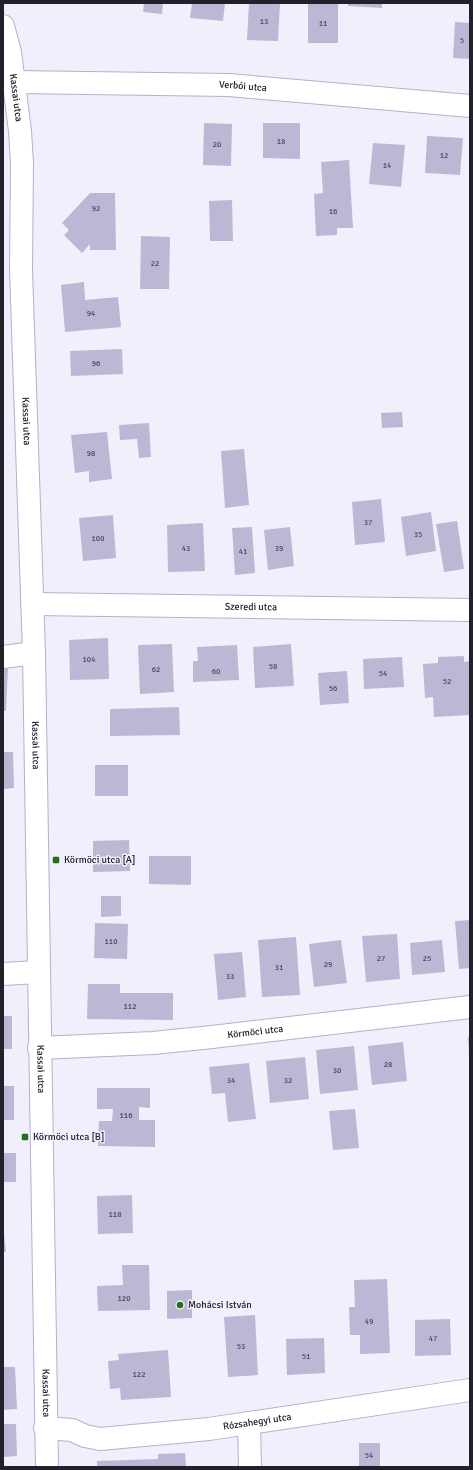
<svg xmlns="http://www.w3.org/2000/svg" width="473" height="1470" viewBox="0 0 473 1470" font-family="Signika,sans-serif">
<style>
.building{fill:#bbb8d5}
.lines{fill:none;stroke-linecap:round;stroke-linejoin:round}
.minor-casing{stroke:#b3b0cd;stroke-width:24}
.minor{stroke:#fff;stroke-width:22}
.poi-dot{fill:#247014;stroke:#f0effb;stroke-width:1.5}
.labels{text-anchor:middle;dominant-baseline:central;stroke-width:3;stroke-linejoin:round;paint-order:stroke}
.number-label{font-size:8px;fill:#484656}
.street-label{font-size:10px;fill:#21202b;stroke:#f0effb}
.poi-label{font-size:10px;fill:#21202b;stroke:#f0effb;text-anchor:start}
</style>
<rect width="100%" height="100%" fill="#f0effb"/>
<!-- building -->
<path class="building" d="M144 3H163L162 14 143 12Z
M192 3H225L223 21 190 18Z
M249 3H280L278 41 247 40Z
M308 3H338V43H308Z
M348 3H382V8L348 6Z
M455 22 470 23V59L453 58Z
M204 123 232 124 231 166 203 165Z
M263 123H300V159L263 158Z
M427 136 463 138 460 175 425 173Z
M373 143 405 145 401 187 369 184Z
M349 160 353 228H337V235L316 236 314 194 323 193 321 162Z
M90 193H115L116 250H90V244L82 253 64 235 69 230 62 223Z
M232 200 233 241H210L209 201Z
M141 236 170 237 169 289H140Z
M84 282 85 300 118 297 121 327 65 332 61 285Z
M122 349 123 374 71 376 70 351Z
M402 412 403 427 382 428 381 413Z
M149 423 151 457 139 458 137 439 120 440 119 425Z
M107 432 112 479 89 482V471L75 473 71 435Z
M244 449 249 505 225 508 221 451Z
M381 499 385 542 355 545 352 502Z
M431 512 436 551 406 556 401 517Z
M113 515 116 558 83 561 79 518Z
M457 521 464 569 444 572 436 524Z
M203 523 205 571 168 572 167 525Z
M252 527 255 573 235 575 232 528Z
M290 527 294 566 268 570 264 530Z
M108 638 109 679 70 680 69 640Z
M172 644 174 692 140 694 138 645Z
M291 644 294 686 255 688 253 647Z
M237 645 239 680 193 682V661H198L197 647Z
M464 656V662L470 661V715L434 717 433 697 425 698 423 664 438 663V657Z
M402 657 404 687 364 689 363 659Z
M3 667 8 668 6 711H3Z
M347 671 349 703 320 705 318 673Z
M179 707 180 735 110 736V709Z
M3 752H13L14 788 3 789Z
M95 765H128V796H95Z
M129 840 130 871 93 872V841Z
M149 856H191V885L149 884Z
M101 896H121V916L101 917Z
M470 920V968L459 969 455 921Z
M95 923 128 924 127 959 94 958Z
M397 934 400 979 366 982 362 936Z
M296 937 300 995 262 997 258 940Z
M341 940 347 983 314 987 309 944Z
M442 940 445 972 412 975 410 943Z
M242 952 246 997 218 1000 214 954Z
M88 984H120V993H173V1020L87 1019Z
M3 1016H12V1049H3Z
M468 1037H470V1053H469Z
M403 1042 407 1081 372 1085 368 1046Z
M354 1046 358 1090 320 1094 316 1050Z
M305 1057 309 1099 270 1103 266 1061Z
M249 1063 256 1119 228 1122 225 1093 212 1094 209 1067Z
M3 1086H14V1120H3Z
M97 1088H150V1108L139 1107V1120H155V1147L98 1146 99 1121H112L113 1109H97Z
M355 1109 359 1148 333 1150 329 1111Z
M3 1153H16V1182H3Z
M132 1195 133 1233 98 1234 97 1196Z
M3 1224 6 1252H3Z
M122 1265H149L150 1310 98 1311 97 1286 123 1285Z
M387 1279 390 1353 360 1354V1335H350L349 1307H355L354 1280Z
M192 1290V1318L167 1319V1291Z
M255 1315 258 1375 228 1377 224 1317Z
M450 1319 451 1355 415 1356V1320Z
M324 1338 325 1373 287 1375 286 1339Z
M168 1350 171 1397 121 1400 120 1388 110 1389 108 1361 119 1360 118 1354Z
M3 1367H15L17 1409 3 1410Z
M3 1424H16L17 1456 3 1457Z
M359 1443H380V1467H359Z
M185 1453 186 1467H97V1461L158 1459V1454Z"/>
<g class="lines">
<defs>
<g id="minor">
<path id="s1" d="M3 26 10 52 20 131 22 163 21 270 34 653 47 1467"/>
<path id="s2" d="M15 82 229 85 470 106"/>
<path id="s3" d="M32 604 470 610"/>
<path d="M3 657 34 653"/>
<path d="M3 974 38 972"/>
<path id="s4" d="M39 1048 153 1043 212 1037 470 1007"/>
<path d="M249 1423 250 1467"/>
<path id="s5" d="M45 1428 72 1430 85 1436 100 1439 209 1429 470 1390"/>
</g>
</defs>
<!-- minor casing -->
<use href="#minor" class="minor-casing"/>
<!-- minor -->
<use href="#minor" class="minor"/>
</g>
<!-- markers -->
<g class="poi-dot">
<rect x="52" y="856" width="8" height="8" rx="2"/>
<rect x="21" y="1133" width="8" height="8" rx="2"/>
<circle cx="180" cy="1305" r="4"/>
</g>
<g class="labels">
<!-- number labels -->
<g class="number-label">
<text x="264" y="21">13</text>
<text x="323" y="23">11</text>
<text x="462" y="40">5</text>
<text x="281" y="141">18</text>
<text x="217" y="144">20</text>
<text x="444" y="155">12</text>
<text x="387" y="165">14</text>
<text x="96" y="208">92</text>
<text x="333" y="211">16</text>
<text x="155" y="263">22</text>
<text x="91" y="313">94</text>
<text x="96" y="363">96</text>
<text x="91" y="453">98</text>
<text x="368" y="522">37</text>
<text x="418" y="534">35</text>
<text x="98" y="538">100</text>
<text x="186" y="548">43</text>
<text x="279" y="548">39</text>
<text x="243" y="551">41</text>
<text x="89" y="659">104</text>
<text x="273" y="666">58</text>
<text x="156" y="669">62</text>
<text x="216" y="671">60</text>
<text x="383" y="673">54</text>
<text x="447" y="681">52</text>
<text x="333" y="688">56</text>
<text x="111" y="941">110</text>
<text x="381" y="958">27</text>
<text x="427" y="958">25</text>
<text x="328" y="964">29</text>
<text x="279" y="967">31</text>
<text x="230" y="976">33</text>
<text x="130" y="1006">112</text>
<text x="388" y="1064">28</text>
<text x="337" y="1070">30</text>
<text x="231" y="1080">34</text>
<text x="288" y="1080">32</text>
<text x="126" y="1115">116</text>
<text x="115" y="1214">118</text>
<text x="124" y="1298">120</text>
<text x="369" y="1321">49</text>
<text x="433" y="1338">47</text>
<text x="241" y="1346">53</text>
<text x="306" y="1356">51</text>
<text x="139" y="1374">122</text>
<text x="369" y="1455">54</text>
</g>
<!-- street labels -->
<g class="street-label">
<text stroke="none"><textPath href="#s2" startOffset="228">Verbói utca</textPath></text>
<text stroke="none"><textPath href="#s1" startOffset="73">Kassai utca</textPath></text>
<text stroke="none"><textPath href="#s1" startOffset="397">Kassai utca</textPath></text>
<text stroke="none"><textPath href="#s3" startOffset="219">Szeredi utca</textPath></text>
<text stroke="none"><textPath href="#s1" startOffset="721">Kassai utca</textPath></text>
<text stroke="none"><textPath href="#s4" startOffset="217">Körmöci utca</textPath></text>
<text stroke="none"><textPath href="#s1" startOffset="1045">Kassai utca</textPath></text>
<text stroke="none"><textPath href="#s1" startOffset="1369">Kassai utca</textPath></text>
<text stroke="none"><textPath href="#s5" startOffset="215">Rózsahegyi utca</textPath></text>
</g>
<!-- poi labels -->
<g class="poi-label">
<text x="64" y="860">Körmöci utca [A]</text>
<text x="33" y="1137">Körmöci utca [B]</text>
<text x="188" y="1305">Mohácsi István</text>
</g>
</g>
<!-- border -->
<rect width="473" height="1470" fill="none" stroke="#21202b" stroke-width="8"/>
</svg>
